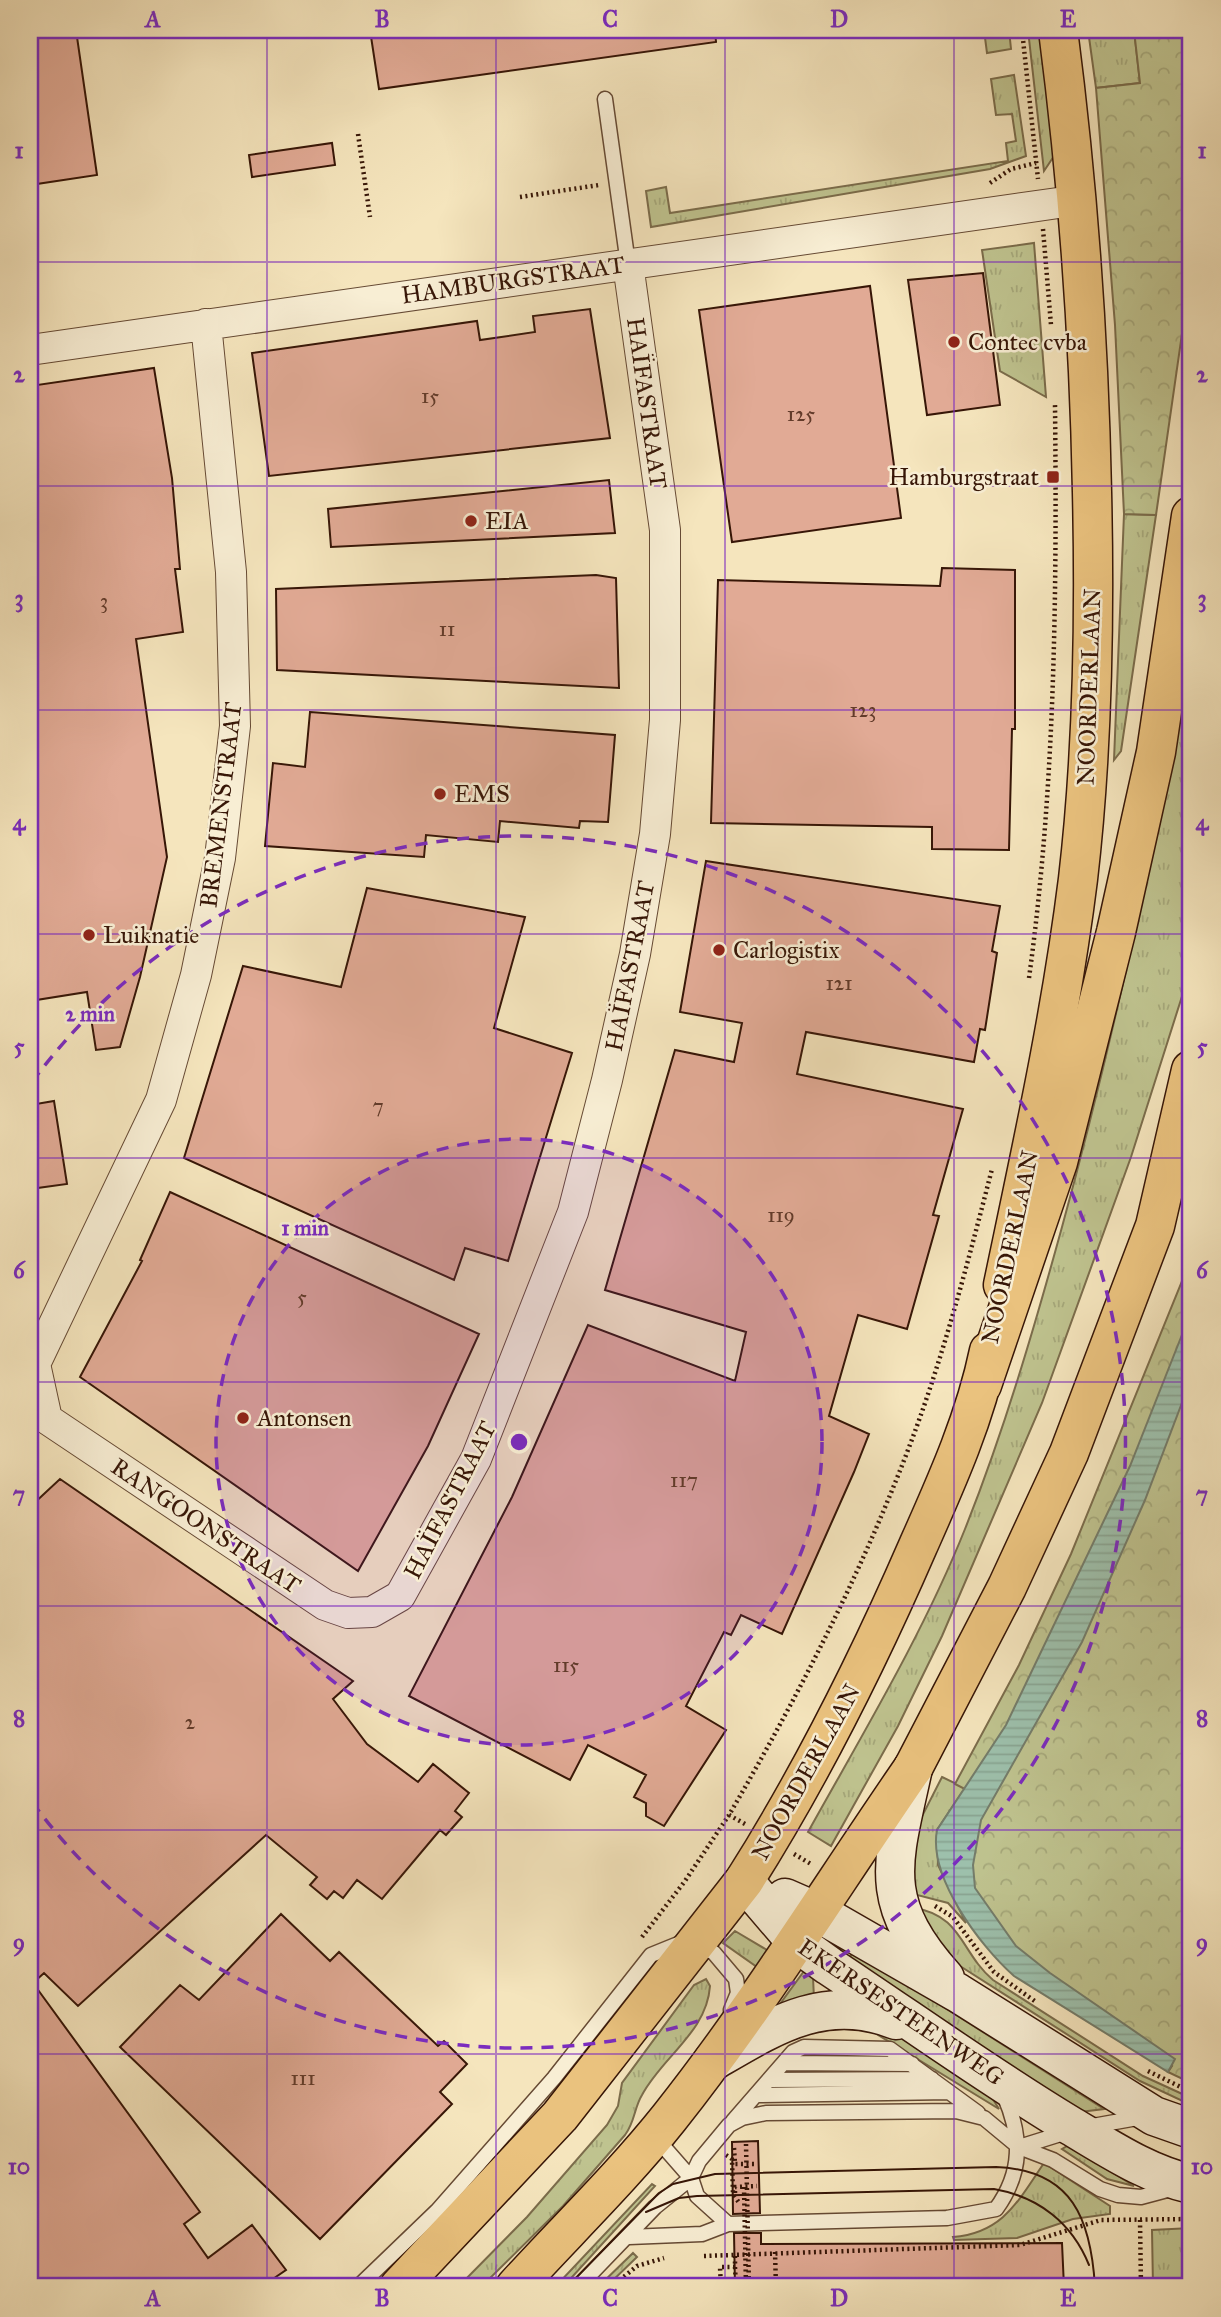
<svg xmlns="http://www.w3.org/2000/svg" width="1221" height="2317" viewBox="0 0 1221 2317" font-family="'IM FELL Great Primer',serif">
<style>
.grass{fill:url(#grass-tufts);stroke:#7b6c4b;stroke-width:2}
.forest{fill:url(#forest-crowns);stroke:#7b6c4b;stroke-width:2}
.water{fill:url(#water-rules);stroke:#747c6a;stroke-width:2}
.building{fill:#e1aa95;stroke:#371607;stroke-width:2}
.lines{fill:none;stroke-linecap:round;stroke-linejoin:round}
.lane-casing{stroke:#664a34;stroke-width:17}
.street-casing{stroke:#664a34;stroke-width:32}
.secondary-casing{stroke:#371607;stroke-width:41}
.primary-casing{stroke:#371607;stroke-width:41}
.highway-casing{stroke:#371607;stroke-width:41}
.path{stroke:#371607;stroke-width:4.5;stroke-dasharray:2 3.5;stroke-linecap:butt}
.lane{stroke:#f8eed4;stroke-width:14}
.street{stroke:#f8eed4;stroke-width:30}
.secondary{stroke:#f8eed4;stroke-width:38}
.primary{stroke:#eac27e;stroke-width:38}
.highway{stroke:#eac27e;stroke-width:38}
.tram{stroke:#371607;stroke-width:2}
.path-bridge{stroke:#371607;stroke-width:4.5;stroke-dasharray:2 3.5;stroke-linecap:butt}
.grid{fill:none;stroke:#7b2cbf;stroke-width:2;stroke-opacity:0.55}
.ring{fill:none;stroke:#7b2cbf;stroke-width:3.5;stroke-dasharray:12 9}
.poi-dot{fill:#8f2418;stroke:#f8eed4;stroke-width:2.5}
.labels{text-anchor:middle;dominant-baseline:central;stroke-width:5;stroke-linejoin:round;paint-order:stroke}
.number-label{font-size:21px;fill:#623b2a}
.street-label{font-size:24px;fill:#371607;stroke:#f8eed4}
.poi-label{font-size:24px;fill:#371607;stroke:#f8eed4;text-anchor:start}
.centre{fill:#7b2cbf;stroke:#f8eed4;stroke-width:3.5}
.ring-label{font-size:21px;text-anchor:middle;font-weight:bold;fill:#7b2cbf;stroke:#f8eed4;stroke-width:5;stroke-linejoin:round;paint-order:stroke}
.neatline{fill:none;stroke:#7b2cbf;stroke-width:2.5}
.grid-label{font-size:23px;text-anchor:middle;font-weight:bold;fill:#7b2cbf}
</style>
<defs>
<pattern id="grass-tufts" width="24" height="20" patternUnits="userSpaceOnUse" patternTransform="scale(1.75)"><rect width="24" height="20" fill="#bfc38f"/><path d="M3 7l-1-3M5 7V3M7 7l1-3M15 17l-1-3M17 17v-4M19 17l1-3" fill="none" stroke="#a5a77a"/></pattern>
<pattern id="forest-crowns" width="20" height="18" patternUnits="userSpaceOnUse" patternTransform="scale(1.75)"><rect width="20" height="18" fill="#bfc38f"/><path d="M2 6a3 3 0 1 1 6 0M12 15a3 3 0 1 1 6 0" fill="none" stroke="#a5a77a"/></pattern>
<pattern id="water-rules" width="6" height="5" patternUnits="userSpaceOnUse" patternTransform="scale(1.75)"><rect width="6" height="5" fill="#9dc0ac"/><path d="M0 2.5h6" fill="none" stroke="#88a492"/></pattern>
</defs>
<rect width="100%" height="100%" fill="#f5e5bd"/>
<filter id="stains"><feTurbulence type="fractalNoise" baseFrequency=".00286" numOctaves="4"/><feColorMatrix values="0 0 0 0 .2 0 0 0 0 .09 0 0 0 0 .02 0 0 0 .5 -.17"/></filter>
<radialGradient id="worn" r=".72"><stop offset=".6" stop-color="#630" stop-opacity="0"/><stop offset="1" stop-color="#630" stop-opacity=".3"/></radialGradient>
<!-- grass -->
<path class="grass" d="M984 30H1009L1011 49 987 53Z
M1028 30H1041L1054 156 1044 171Z
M1088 30H1134L1140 83 1096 88Z
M1014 75 1026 156 990 169 651 227 646 191 666 187 670 213 1008 161 1006 143 1016 141 1012 114 996 115 991 79Z
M1034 243 1046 397 1000 371 982 250Z
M1124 514 1156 515 1121 751 1114 760Z
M1185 687 1191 689V968L1131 1157 1042 1403 942 1636 898 1726 831 1846 808 1832C863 1733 923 1634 965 1529 1004 1431 1034 1329 1062 1227 1111 1049 1150 869 1185 687Z
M942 1777 965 1788 937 1830 938 1865 966 1923 948 1903 917 1895 906 1866 914 1832Z
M914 1908C962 1915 961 1953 993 1980L1143 2076 1191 2098V2105L1140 2081 960 1966 944 1953Z
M735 1931 767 1950 757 1967 723 1943Z
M854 1950 1104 2109 1080 2112 847 1962Z
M807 1967 813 1977 814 1999 780 2004Z
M706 1979 710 1986C707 2032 662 2057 642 2095 634 2108 635 2122 625 2135L563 2206 481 2287H458L527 2217 607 2125 618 2106 622 2083 694 1985Z
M895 2032 988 2091 999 2109 875 2033Z
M1069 2145 1134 2186 1107 2179 1062 2149Z
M1044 2163 1110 2206V2214L1073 2219 1017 2238 954 2240 953 2237C1003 2233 1018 2201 1044 2163Z
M652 2184 655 2186 563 2287H555Z
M1191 2228V2287H1153L1152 2230Z
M633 2253 637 2257 606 2287H598Z"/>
<!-- forest -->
<path class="forest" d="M1134 30H1191V237L1187 299 1156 515 1124 514 1115 325 1096 88 1140 83Z
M1191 1259V2083L1168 2072 1172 2066 984 1927 955 1829 965 1789 955 1784 1019 1665 1071 1554Z"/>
<!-- water -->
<path class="water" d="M1191 1312V1379L1145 1500 1082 1642 981 1820 973 1865 975 1888 1016 1946 1050 1973 1175 2059 1168 2072 1014 1976C980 1946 928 1877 937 1830L1006 1725 1130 1466Z"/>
<!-- building -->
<path class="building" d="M30 30H76L97 175 30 185Z
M370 30H715L716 42 379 89Z
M332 143 335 165 252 177 249 155Z
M983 273 1000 405 927 415 908 280Z
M870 286 901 518 732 542 699 310Z
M590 309 610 438 269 476 252 353 477 321 480 340 535 332 533 316Z
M154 368 172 478 180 569H175L183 632 136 639 167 857 140 977 120 1047 96 1050 87 992 30 1001V386Z
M609 480 615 533 331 547 328 509Z
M942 568 1015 570V729H1012L1009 850 932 849V827L711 823 718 580 940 586Z
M596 575 616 578 619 688 277 670 276 589Z
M310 712 615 735 608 822 580 821 579 828 500 821 498 842 426 835 424 857 265 846 273 763 305 767Z
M706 861 1000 906 992 951 997 953 985 1030 980 1029 974 1062 806 1032 797 1074 963 1109 933 1215 939 1216 907 1329 858 1315 829 1416 869 1434 854 1472 782 1634 741 1615 731 1635 724 1632 686 1706 726 1730 664 1826 646 1816V1803L634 1797 646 1775 588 1745 570 1780 409 1696 512 1497 588 1325 735 1381 746 1332 605 1290 675 1050 734 1062 742 1023 680 1012Z
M367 888 525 917 494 1028 572 1053 508 1261 465 1248 454 1280 184 1158 243 966 341 987Z
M54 1101 67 1184 30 1189V1105Z
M170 1192 479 1334 428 1446 358 1571 80 1377 142 1261 140 1260Z
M60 1479 353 1681 333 1699 367 1744 418 1782 433 1764 469 1793 455 1811 462 1817 446 1835 440 1830 382 1899 357 1880 343 1898 334 1891 327 1899 310 1885 317 1877 266 1835 78 2006 44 1973 33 1983 200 2212 184 2224 208 2258 252 2225 286 2270 261 2287H30V1507Z
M281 1914 330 1961 339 1952 438 2046 444 2041 467 2064 440 2092 452 2104 320 2239 120 2047 180 1985 199 2000Z
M758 2141 760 2213 733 2214 732 2142Z
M734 2233H761V2244L1062 2243 1064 2287H735Z"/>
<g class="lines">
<defs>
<path id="lane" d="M605 99 628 264
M784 2063 912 2064
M769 2080 932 2079
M756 2095 949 2092
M733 2121 793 2052 804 2047 890 2049 978 2113
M1087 2127 1143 2117
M656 2138 691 2178 697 2196 728 2224
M1019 2147 1067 2132
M629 2237 702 2234 728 2224 947 2218 996 2209C1023 2172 1022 2136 1004 2095
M358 2287 437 2211 554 2078 651 1955 683 1942 698 1943 714 1953 736 1979 738 1993 731 2010
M578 2287 655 2207 691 2178 699 2161 729 2125 742 2118 766 2113 956 2111 984 2118 1019 2147 1053 2160 1100 2189 1118 2195 1141 2197 1171 2189"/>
<path id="street" d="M206 324 231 572 235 726 220 858 196 975 161 1100 35 1364 47 1419 325 1605 348 1613 372 1612 400 1596 476 1459 573 1212 607 1080 635 954 655 834 665 720V530L628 264
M30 350 1079 200"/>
<path id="secondary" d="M913 1768C893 1862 875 1900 945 1978
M744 1881 797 1943 829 1966C909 2019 988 2076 1071 2126 1110 2149 1147 2174 1191 2184
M785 1898 817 1912 958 1993 1154 2116 1191 2129
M713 2061C773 2026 825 1992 896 2020"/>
<path id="primary" d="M1003 1285C1031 1151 1061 1016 1078 879 1093 751 1095 622 1092 492 1089 337 1078 184 1058 30
M399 2287 560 2116 744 1881C811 1775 868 1661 918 1546 946 1483 975 1419 989 1351
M515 2287C566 2231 622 2177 669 2118 758 2006 832 1885 913 1768"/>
<path id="highway" d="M982 1385 1058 1162 1116 932 1156 752 1191 516
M913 1768 1007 1587 1069 1453 1155 1226 1191 1070"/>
</defs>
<!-- lane casing -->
<use href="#lane" class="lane-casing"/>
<!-- street casing -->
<use href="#street" class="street-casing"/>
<!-- secondary casing -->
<use href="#secondary" class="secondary-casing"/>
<!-- primary casing -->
<use href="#primary" class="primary-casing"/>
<!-- highway casing -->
<use href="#highway" class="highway-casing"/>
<!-- path -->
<path class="path" d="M1022 30 1038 179
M358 134 370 217
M990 183 1011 169 1036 163
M520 197 599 185
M1043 229 1051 325
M1029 978C1055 788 1057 596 1055 404
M745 1824 729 1815C800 1693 865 1566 914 1434 946 1347 969 1258 992 1169
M794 1854 811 1864
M935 1906 953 1917 994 1972 1036 2002
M642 1937 685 1881 729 1815
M1148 2071 1191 2092
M734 2148 735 2164H756
M726 2155 732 2159 733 2194 740 2204
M735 2193V2187L757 2186
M1140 2220 1141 2287
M775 2252 776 2287
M704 2256 1020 2245 1101 2220 1191 2219
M735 2267 736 2287
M611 2287 637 2266 664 2258
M721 2287 720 2267H735V2254
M745 2287H746"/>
<!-- lane -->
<use href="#lane" class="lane"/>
<!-- street -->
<use href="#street" class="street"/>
<!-- secondary -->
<use href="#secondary" class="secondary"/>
<!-- primary -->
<use href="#primary" class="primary"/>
<!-- highway -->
<use href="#highway" class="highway"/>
<!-- tram -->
<path class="tram" d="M646 2212 679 2198 697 2196 994 2189C1039 2197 1072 2223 1089 2265
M567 2287 659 2193 673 2184 715 2174 996 2167C1073 2170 1091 2220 1095 2287"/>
<!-- path-bridge -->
<path class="path-bridge" d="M746 2144 749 2287
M744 2187 746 2287"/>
</g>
<!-- grid -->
<path class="grid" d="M267 30V2287M496 30V2287M725 30V2287M954 30V2287M30 262H1191M30 486H1191M30 710H1191M30 934H1191M30 1158H1191M30 1382H1191M30 1606H1191M30 1830H1191M30 2054H1191"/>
<!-- distance rings -->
<circle cx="519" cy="1442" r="303" fill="#7b2cbf" fill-opacity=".12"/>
<g class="ring">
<circle cx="519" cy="1442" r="303"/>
<path d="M32 1082A606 606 0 1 1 32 1802"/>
</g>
<!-- markers -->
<g class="poi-dot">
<circle cx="954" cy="342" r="7"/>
<rect x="1046" y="470" width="14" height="14" rx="3.5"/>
<circle cx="471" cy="521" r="7"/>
<circle cx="440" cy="794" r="7"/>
<circle cx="89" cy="935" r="7"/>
<circle cx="719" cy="950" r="7"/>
<circle cx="243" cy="1418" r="7"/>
</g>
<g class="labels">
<!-- number labels -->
<g class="number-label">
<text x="430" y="396">15</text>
<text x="801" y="414">125</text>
<text x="104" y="601">3</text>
<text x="447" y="629">11</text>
<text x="863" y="710">123</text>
<text x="839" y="983">121</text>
<text x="378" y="1106">7</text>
<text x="781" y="1215">119</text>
<text x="302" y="1297">5</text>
<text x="684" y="1480">117</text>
<text x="566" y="1665">115</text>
<text x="190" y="1722">2</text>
<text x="303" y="2078">111</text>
</g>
<!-- street labels -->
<g class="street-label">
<text transform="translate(513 280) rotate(-8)">HAMBURGSTRAAT</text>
<text transform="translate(647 403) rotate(82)">HAÏFASTRAAT</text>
<text transform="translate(1089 687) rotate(-88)">NOORDERLAAN</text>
<text transform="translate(221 805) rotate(-83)">BREMENSTRAAT</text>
<text transform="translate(630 966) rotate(-79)">HAÏFASTRAAT</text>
<text transform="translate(1010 1247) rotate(-78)">NOORDERLAAN</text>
<text transform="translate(450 1500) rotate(-63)">HAÏFASTRAAT</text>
<text transform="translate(206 1526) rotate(34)">RANGOONSTRAAT</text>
<text transform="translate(806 1772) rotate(-61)">NOORDERLAAN</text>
<text transform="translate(901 2012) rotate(34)">EKERSESTEENWEG</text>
</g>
<!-- poi labels -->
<g class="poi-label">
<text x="968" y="342">Contec cvba</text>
<text x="1039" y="477" text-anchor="end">Hamburgstraat</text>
<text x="485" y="521">EIA</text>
<text x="454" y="794">EMS</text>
<text x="103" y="935">Luiknatie</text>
<text x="733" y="950">Carlogistix</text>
<text x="257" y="1418">Antonsen</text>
</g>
</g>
<circle cx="519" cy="1442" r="10" class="centre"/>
<g class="ring-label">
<text x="90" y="1021">2 min</text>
<text x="305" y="1235">1 min</text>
</g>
<!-- margin -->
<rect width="1221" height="2317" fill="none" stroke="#f5e5bd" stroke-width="77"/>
<rect x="38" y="38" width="1144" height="2240" class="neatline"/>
<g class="grid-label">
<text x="153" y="27">A</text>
<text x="382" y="27">B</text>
<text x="610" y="27">C</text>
<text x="839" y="27">D</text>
<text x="1068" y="27">E</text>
<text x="19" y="158">1</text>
<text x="1202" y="158">1</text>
<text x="19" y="382">2</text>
<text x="1202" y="382">2</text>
<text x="19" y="606">3</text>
<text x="1202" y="606">3</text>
<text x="19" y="830">4</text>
<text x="1202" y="830">4</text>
<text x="19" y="1054">5</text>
<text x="1202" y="1054">5</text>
<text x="19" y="1278">6</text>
<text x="1202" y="1278">6</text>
<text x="19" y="1502">7</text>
<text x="1202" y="1502">7</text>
<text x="19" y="1726">8</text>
<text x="1202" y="1726">8</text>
<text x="19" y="1950">9</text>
<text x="1202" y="1950">9</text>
<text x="19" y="2174">10</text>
<text x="1202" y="2174">10</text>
<text x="153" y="2306">A</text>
<text x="382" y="2306">B</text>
<text x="610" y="2306">C</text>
<text x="839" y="2306">D</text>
<text x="1068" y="2306">E</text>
</g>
<rect width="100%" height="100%" filter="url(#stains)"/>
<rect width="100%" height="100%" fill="url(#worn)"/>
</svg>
